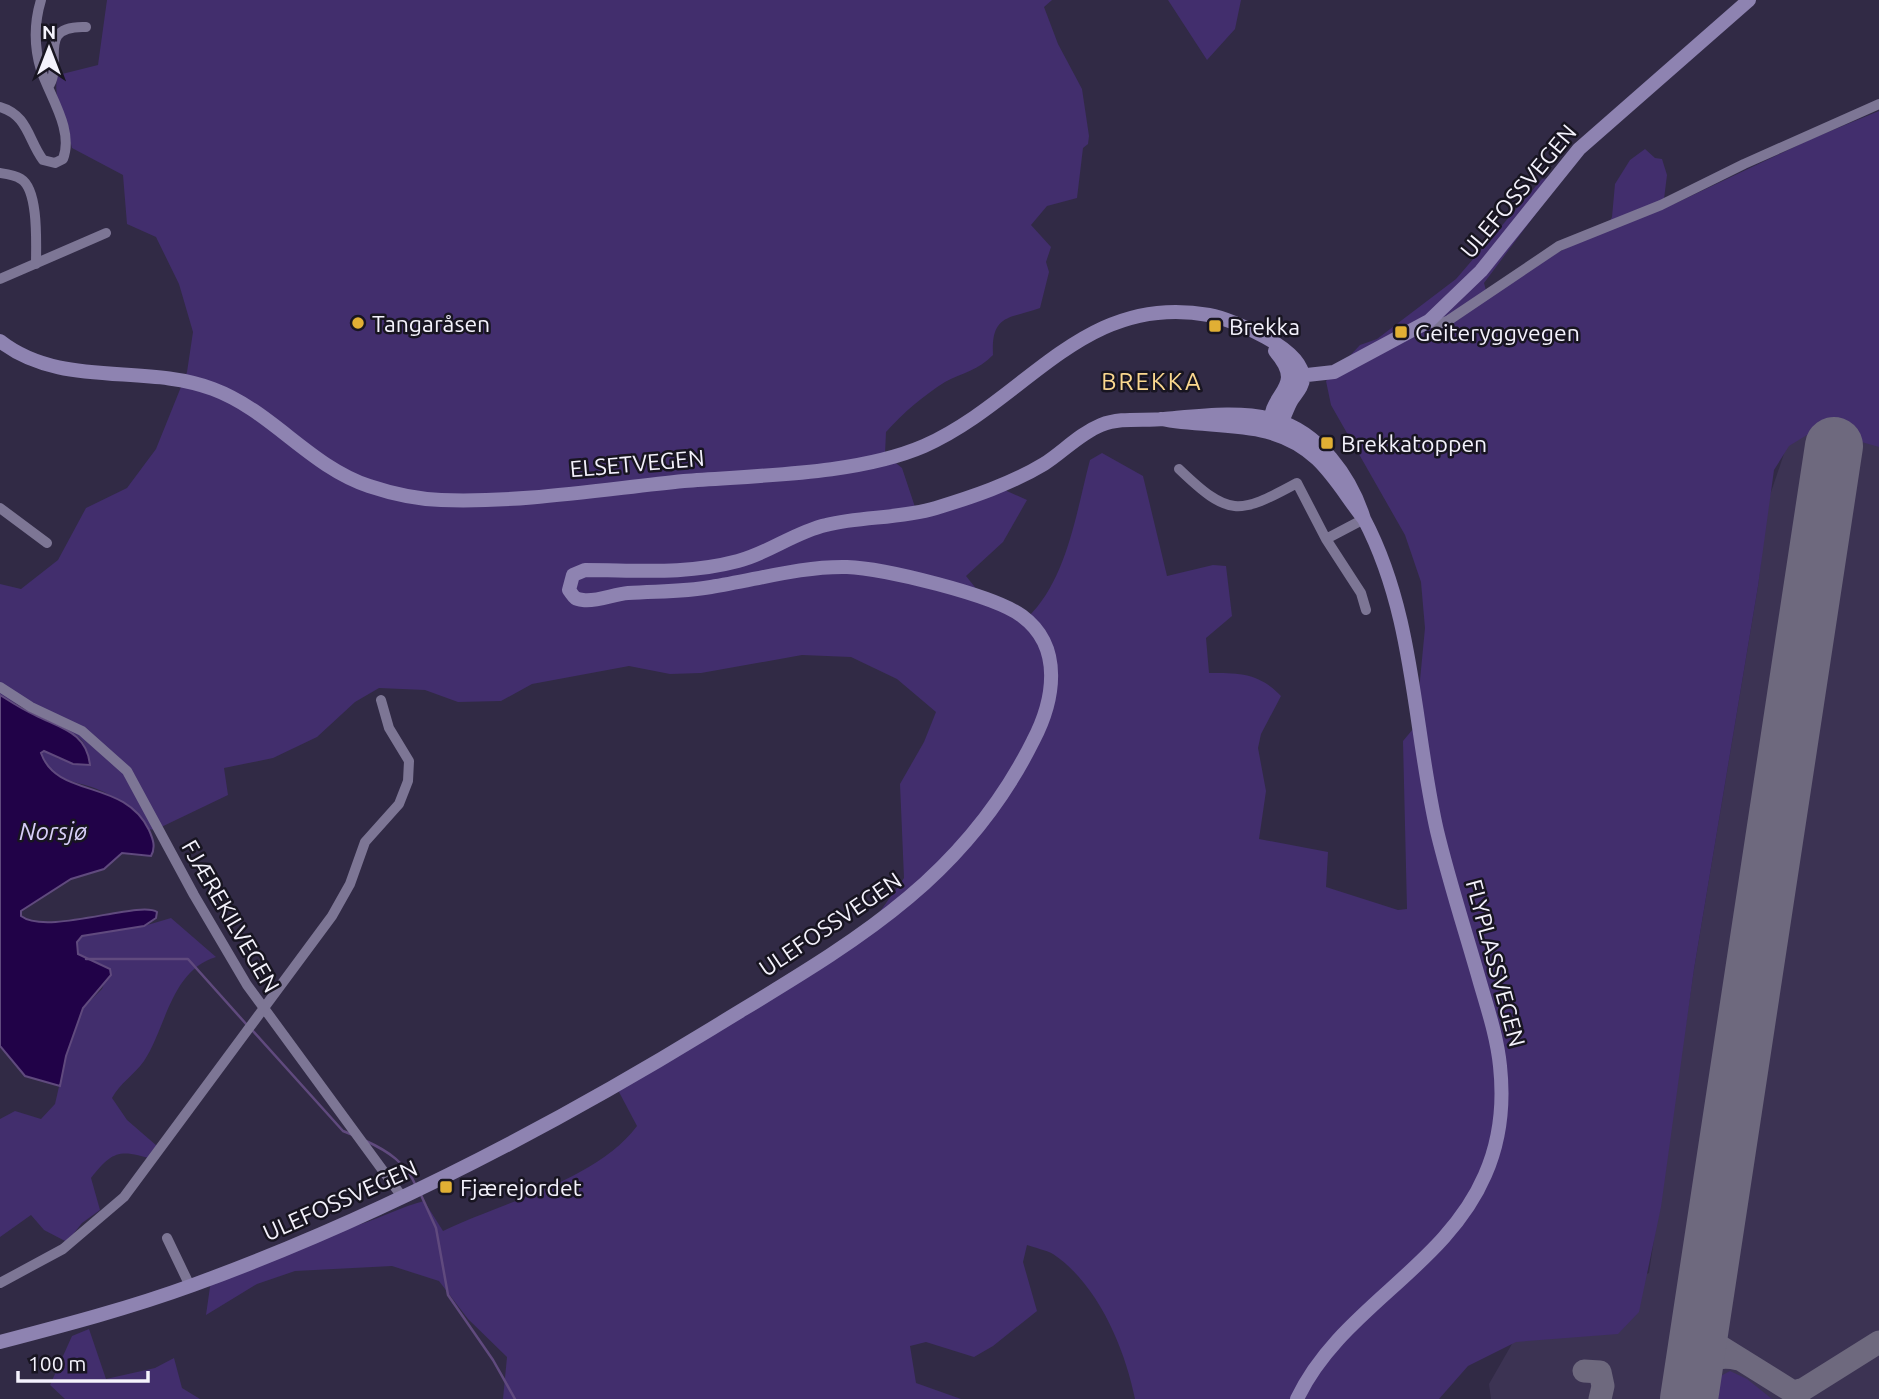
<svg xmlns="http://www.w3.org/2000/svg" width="1879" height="1399" viewBox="0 0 1879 1399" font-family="Ubuntu,sans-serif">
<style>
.built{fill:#3c3353}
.green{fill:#422e6d}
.water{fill:#210248;stroke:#604a7e;stroke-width:2}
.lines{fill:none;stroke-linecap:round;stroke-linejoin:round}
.stream{stroke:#604a7e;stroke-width:2.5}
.taxiway{stroke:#6e697e;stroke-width:23}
.runway{stroke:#6e697e;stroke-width:58}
.street{stroke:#7d7695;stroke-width:10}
.secondary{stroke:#8e83b1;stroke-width:14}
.poi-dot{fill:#e1af34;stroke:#181521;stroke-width:2.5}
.labels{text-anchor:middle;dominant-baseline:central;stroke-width:5;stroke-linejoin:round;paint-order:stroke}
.street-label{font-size:23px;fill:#f4f2fc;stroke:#181521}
.poi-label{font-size:23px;fill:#f4f2fc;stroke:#181521;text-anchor:start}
.neighbourhood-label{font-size:24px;letter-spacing:2px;fill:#fbd88f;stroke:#181521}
.water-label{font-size:24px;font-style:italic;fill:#d7cef8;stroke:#181521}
</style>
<rect width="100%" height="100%" fill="#312a45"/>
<!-- built -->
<path class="built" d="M1879 413V1399H1491L1489 1384 1528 1316 1649 1273 1694 969 1758 586 1768 501 1790 436Z"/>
<!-- green -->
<path class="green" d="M107 0H1052L1044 7 1058 44 1082 89 1089 136 1088 144 1083 148 1077 198 1047 206 1031 225 1051 247 1046 262 1049 272 1040 308C1009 319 991 314 993 355 979 370 962 373 945 382 923 396 904 412 886 432L885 454 902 468 915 507 1000 488 1027 500 1003 542 966 576 982 596 1027 618C1067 580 1076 513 1090 460L1102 453 1143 476 1167 576 1213 565 1226 566 1232 616 1206 638 1209 673C1240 673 1259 673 1281 696L1261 734 1258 748 1266 791 1259 839 1328 852 1326 887 1398 910 1407 909 1403 741 1413 729 1420 680 1425 628 1421 582 1405 535 1331 405 1326 381 1360 345 1377 339 1456 279 1542 179 1564 176 1484 283 1488 298 1555 254 1607 227 1612 217 1615 184 1630 160 1645 149 1655 158 1662 159 1667 175 1664 199 1669 204H1674L1811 139 1879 111V447L1837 435H1807L1789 446 1774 470 1758 586 1694 969 1661 1207 1639 1312 1618 1334 1516 1342 1468 1366 1439 1399H1135C1125 1349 1098 1284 1053 1254 1046 1250 1035 1248 1027 1245L1023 1262 1037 1311 993 1346 974 1357 926 1342 910 1346 916 1383 961 1399H503L507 1357 468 1319 439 1281 392 1266 295 1271 257 1284 206 1315 211 1280C260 1261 308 1241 358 1225 380 1218 401 1207 424 1201L443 1231C503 1202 597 1180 637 1126L619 1092 624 1075 753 1000 876 917 904 878 900 784 924 742 936 712 897 679 851 657 802 655 701 673 670 674 629 666 532 684 501 701 458 702 425 690 379 688 355 702 317 737 273 758 224 768 228 795 155 830 148 829 145 823C132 813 119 799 104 792 80 780 51 784 40 753L44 751 59 759 89 757C86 752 85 747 83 742 76 730 16 705 0 695V584L21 589 58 560 86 508 127 488 156 449 187 372 193 332 179 284 156 237 127 224 123 175 72 148C67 123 51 99 58 75L98 65Z
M1168 0H1241L1235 29 1207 60Z
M171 918 216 957C171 970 166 1028 144 1061 135 1074 119 1084 112 1098L127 1120 157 1146 155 1160C120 1149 113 1150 91 1178L100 1210 82 1223 67 1242 44 1230 31 1215 0 1237V1119L15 1111 41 1119 55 1104 66 1056 83 1008 102 989 110 968 78 954 77 943 82 936 144 926Z
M89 1329 106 1379 155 1368 174 1358 182 1388 200 1399H65L50 1385 72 1336Z
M1730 1371 1747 1379 1772 1399H1709L1715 1379Z"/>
<!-- water -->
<path class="water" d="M0 695C11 702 23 710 35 715 60 728 87 732 90 765L73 764 44 751 41 753C57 799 124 778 149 830 153 839 156 847 151 856L122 853 104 869 71 879 21 911V916C47 936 140 900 157 912L156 918 144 926 82 936 77 942 78 954 110 969 111 975 83 1008 66 1056 60 1086 25 1076 0 1046Z"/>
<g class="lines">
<!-- stream -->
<path class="stream" d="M86 959H188L247 1025
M252 1030 343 1131 353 1135
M366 1141C388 1151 406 1163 416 1186
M421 1195 436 1228 448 1295 493 1360 515 1399"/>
<!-- taxiway -->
<path class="taxiway" d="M1820 533 1833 517 1840 466 1836 457 1829 454 1819 457 1815 466 1826 492
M1703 1303 1706 1328 1716 1344 1793 1392 1804 1389 1879 1342
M1584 1371 1600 1372 1603 1386 1600 1399
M1690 1389C1700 1366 1712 1352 1738 1359"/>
<!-- runway -->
<path class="runway" d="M1689 1399 1834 446"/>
<!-- street -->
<path class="street" d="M48 87C65 65 34 25 86 27
M0 107C28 115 28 140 43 160L55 163 63 159C74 130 50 97 41 70 34 47 34 23 41 0
M0 173C7 174 15 175 21 179 39 190 36 245 36 264
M0 279 106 233
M1429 321 1437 325 1449 320 1559 246 1661 205 1744 164 1879 104
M1179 469C1229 517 1238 515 1297 483L1326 539 1361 593 1366 610
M0 508 47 543
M1326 539 1364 519
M0 687 31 707 82 731 127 771 194 895 247 985 403 1198
M167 1238 190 1286
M0 1283 63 1249 124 1197 332 916 350 884 365 842 399 804 408 781 409 761 389 728 381 700"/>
<!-- secondary -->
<path class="secondary" d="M0 341C61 389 145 363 213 389 272 411 309 466 369 486 393 494 416 499 441 500 521 503 604 489 684 481 758 475 857 475 924 446 1027 400 1083 292 1209 315 1234 320 1303 348 1303 378 1303 388 1294 395 1290 403 1285 413 1284 421 1275 428
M1289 377 1334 372 1429 321 1481 271 1579 149 1749 0
M1271 426C1267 392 1308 389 1275 351
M0 1342C65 1325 130 1308 193 1285 375 1219 546 1130 711 1029 843 948 961 886 1033 741 1054 701 1064 647 1022 616 994 595 883 568 847 567 801 566 756 580 711 587 683 592 656 591 628 593 614 594 597 602 583 600 574 599 574 597 569 590L573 575 585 570C638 570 685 575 738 561 769 553 795 532 826 525 862 516 899 519 936 508 972 497 1011 484 1044 464 1063 452 1079 434 1101 425 1121 417 1143 421 1164 419 1198 416 1241 410 1275 420 1319 432 1351 477 1364 519 1348 499 1335 476 1317 459 1273 417 1216 430 1161 419
M1297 1399C1340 1308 1445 1268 1485 1175 1500 1141 1504 1103 1500 1066 1497 1036 1487 1007 1479 979 1465 930 1449 881 1437 831 1413 726 1415 616 1364 519"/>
</g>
<!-- markers -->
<g class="poi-dot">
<circle cx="358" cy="323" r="7"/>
<rect x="1208" y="319" width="14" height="14" rx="3.5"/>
<rect x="1394" y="325" width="14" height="14" rx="3.5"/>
<rect x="1320" y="436" width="14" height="14" rx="3.5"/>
<rect x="439" y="1180" width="14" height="14" rx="3.5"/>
</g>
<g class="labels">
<!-- street labels -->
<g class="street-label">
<text transform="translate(1518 191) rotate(-50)">ULEFOSSVEGEN</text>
<text transform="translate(637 463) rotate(-5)">ELSETVEGEN</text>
<text transform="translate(231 916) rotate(60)">FJÆREKILVEGEN</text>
<text transform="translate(830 924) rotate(-34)">ULEFOSSVEGEN</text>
<text transform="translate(1496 963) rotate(75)">FLYPLASSVEGEN</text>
<text transform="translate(340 1200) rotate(-24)">ULEFOSSVEGEN</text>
</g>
<!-- poi labels -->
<g class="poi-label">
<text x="372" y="323">Tangaråsen</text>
<text x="1229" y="326">Brekka</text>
<text x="1415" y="332">Geiteryggvegen</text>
<text x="1341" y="443">Brekkatoppen</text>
<text x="460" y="1187">Fjærejordet</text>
</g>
<!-- neighbourhood labels -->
<g class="neighbourhood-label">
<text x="1152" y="381">BREKKA</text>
</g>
<!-- water labels -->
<g class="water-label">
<text x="53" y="831">Norsjø</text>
</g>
</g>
<!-- north arrow -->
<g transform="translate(49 49)" stroke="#181521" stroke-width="5" paint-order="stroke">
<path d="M0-5L12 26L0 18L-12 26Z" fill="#f4f2fc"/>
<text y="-10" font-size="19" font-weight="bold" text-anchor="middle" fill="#f4f2fc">N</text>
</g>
<!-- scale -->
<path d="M18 1371v10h130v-10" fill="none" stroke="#f4f2fc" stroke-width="3.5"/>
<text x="28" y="1371" font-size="21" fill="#f4f2fc" stroke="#181521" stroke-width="5" paint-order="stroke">100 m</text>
</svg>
